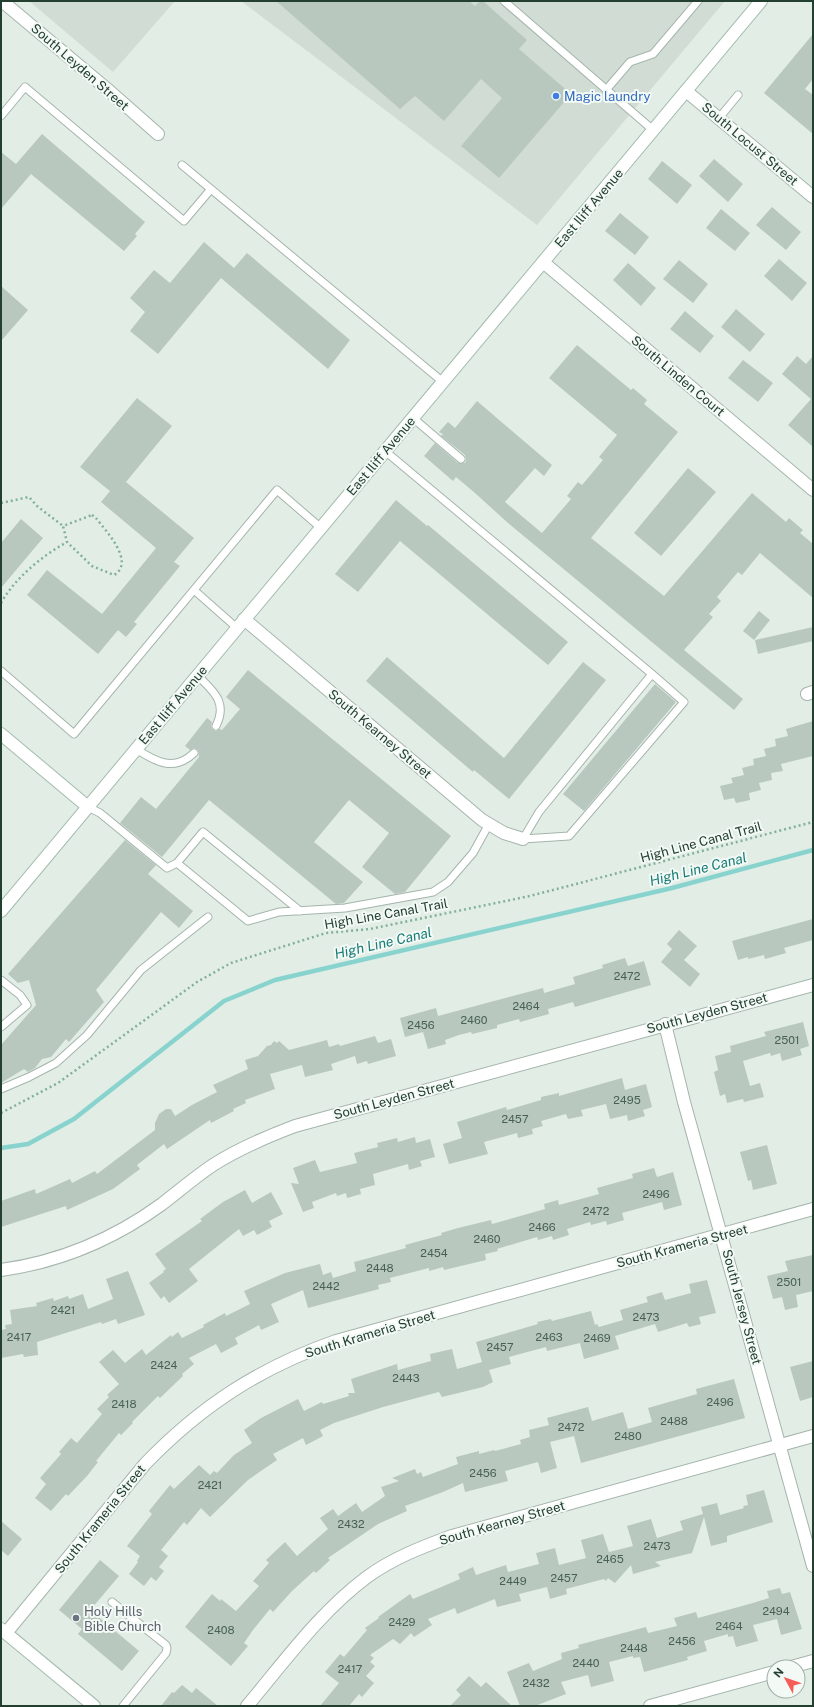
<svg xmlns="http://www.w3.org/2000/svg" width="814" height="1707" viewBox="0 0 814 1707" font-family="'Public Sans',sans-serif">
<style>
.built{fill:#d1ddd4}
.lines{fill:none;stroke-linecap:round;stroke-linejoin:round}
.stream{stroke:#89d3ce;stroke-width:4.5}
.building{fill:#b8c8be}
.lane-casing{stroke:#a5b5ac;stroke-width:9}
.street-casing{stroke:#a5b5ac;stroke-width:14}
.secondary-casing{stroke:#a3bcae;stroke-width:14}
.path{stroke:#82b198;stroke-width:2.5;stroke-dasharray:2 3;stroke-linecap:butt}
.lane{stroke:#fff;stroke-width:7}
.street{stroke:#fff;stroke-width:12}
.secondary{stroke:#fff;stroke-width:12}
.shop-dot{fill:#3f7fe0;stroke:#f3f9f5;stroke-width:1.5}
.worship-dot{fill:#6b7280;stroke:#f3f9f5;stroke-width:1.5}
.labels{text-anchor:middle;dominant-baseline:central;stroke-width:4;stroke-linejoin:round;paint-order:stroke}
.number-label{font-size:11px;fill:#486154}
.street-label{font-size:13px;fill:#223f30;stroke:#f3f9f5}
.shop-label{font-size:13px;fill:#366cbe;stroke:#f3f9f5;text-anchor:start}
.worship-label{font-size:13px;fill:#5b616d;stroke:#f3f9f5;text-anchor:start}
.water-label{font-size:14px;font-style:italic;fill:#1a7c77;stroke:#f3f9f5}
</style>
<rect width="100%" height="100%" fill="#e2ede6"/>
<!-- built -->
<path class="built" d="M29 1H175L113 72Z
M241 1H725L537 225Z"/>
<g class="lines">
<!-- stream -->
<path class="stream" d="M1 1148 28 1144 74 1119 224 1001 275 980 672 888 813 850"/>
</g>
<!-- building -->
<path class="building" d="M276 1H469L475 6 480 1H483L527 40 519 49 571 94 499 178 461 146 502 98 481 79 444 121 415 96 400 109Z
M813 34V79L805 89 813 95V134L764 93Z
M42 134 145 222 135 234 137 236 124 251 31 174 1 209V152L16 164Z
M714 159 743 184 728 202 699 176Z
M662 161 692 185 677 204 648 179Z
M772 207 801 232 786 250 756 225Z
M721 209 750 233 735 251 706 228Z
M620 213 649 237 635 255 605 231Z
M204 242 234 268 247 253 350 340 328 369 221 278 158 354 130 331 145 312 130 298 154 270 170 283Z
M779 259 807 283 792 301 764 276Z
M679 260 708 284 693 303 663 279Z
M628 263 656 288 641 306 613 280Z
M1 286 28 310 1 341Z
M736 309 765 334 750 352 721 327Z
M685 311 714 336 700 353 670 329Z
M577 345 631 390 633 388 647 400 644 404 678 432 591 538 664 596 752 493 786 522 789 518 803 530 800 533 813 544V598L760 553 742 575 738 572 717 597 721 601 709 614 713 617 684 650 743 699 734 710 508 523 475 493 456 477 453 481 424 456 435 443 458 463H465L466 460 465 455 441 436 443 434 439 432 448 422 455 428 477 401 552 465 544 476 535 468 505 502 542 533 571 499 567 496 578 482 582 485 603 460 599 457 617 435 549 378Z
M797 356 806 364 813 356V447L788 425 811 399 782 374Z
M743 360 773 383 758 402 728 378Z
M137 398 172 426 126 482 194 538 174 562 180 566 134 622 137 624 126 637 118 630 98 654 27 595 47 570 102 614 156 548 101 502 110 491 80 467Z
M688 468 716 492 661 556 634 533Z
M396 500 427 526 428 525 568 642 548 665 400 541 358 592 335 574Z
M21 519 43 538 1 588V543Z
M759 611 770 620 754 640 743 631Z
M813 627V641L758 654 755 640Z
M387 657 504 758 583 662 606 680 509 799 474 770 473 772 366 681Z
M248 670 451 836 405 892 395 894 362 867 389 833 349 800 314 842 363 882 344 903 336 904 209 800 162 857 120 823 141 797 156 809 199 757 198 750 194 748 190 750 185 746 207 718 212 722 211 726 212 729 216 731 220 729 222 730 240 709 226 697Z
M655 684 676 702 584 811 563 794Z
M813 721V756L781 764 783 771 771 773 772 780 759 783 761 790 749 793 750 800 736 803 734 798 724 800 720 786 733 783 731 778 744 775 742 768 754 765 753 759 766 756 764 749 776 746 775 739 788 736 786 729Z
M125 840 156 865 148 874 193 911 179 928 161 912 96 990 104 1002 69 1042 66 1039 51 1057 42 1059 35 1068 28 1072 24 1069 1 1083V1045L36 1005 29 980 18 983 8 974Z
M813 919V940L784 948 786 953 765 959 764 955 748 959V957L738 960 732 941Z
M679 930 697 946 684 960 700 974 690 987 661 962 672 949 667 944Z
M625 958 628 966 644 961 651 985 575 1007 573 1002 548 1009 549 1014 520 1022 519 1019 497 1025V1028L472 1034 471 1032 459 1035 445 1040 446 1044 428 1049 423 1032 405 1037 400 1018 436 1008 438 1016 543 988 544 993 575 984 573 977 603 968 602 965Z
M803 1022 809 1046 800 1049 802 1055 782 1061 780 1053 771 1056 770 1053 743 1061 750 1086 760 1083 764 1097 744 1102 743 1099 727 1103 725 1094 720 1096 714 1072 718 1070 715 1056 731 1052 730 1046 766 1036 764 1032Z
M375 1036 378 1043 391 1039 396 1056 368 1064 367 1061 357 1064 355 1056 331 1064 333 1070 305 1077 302 1065 270 1074 275 1089 245 1100 246 1103 233 1109 234 1111 211 1123 210 1120 167 1149 164 1144 137 1165 140 1169 113 1189 67 1210 66 1206 1 1227V1201L35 1189 36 1194 70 1179 72 1183 95 1171 97 1174 155 1130V1123L159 1114 166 1109H171L175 1116 192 1105 217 1092 213 1085 248 1069 245 1060 258 1056 267 1046 271 1045 274 1041 277 1043 279 1041 289 1050 327 1040 329 1047 339 1044 340 1046Z
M622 1078 625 1090 646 1084 652 1107 643 1110 645 1116 628 1121 627 1115 610 1119 606 1104 581 1110 583 1116 568 1119 566 1114 541 1121 543 1126 532 1129 533 1134 518 1138 517 1133 484 1142 488 1154 449 1164 443 1144 462 1138 457 1122 506 1107 507 1110 541 1100V1097L559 1093V1096Z
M415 1137 416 1143 430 1139 435 1157 420 1161 422 1166 409 1170 408 1164 373 1174 375 1185 360 1189 361 1194 347 1198 346 1193 337 1196 336 1193 312 1202 314 1208 303 1212 291 1183 299 1184 293 1168 315 1160 320 1172 357 1163 354 1153 378 1147 377 1143 397 1138 398 1142Z
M767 1145 777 1184 753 1190 751 1180 748 1181 740 1152Z
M654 1168 657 1177 673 1172 682 1205 664 1210 662 1202 622 1213 624 1220 607 1225 606 1221 591 1225 590 1222 567 1229 569 1235 553 1240 552 1236 538 1240 537 1237 497 1249 498 1251 485 1254 486 1260 444 1270 443 1267 429 1271V1268L390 1278 391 1282 378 1285 379 1289 308 1308 303 1290 271 1304 279 1322 261 1330 259 1325 235 1338 238 1344 221 1353 216 1344 189 1358 194 1364 182 1374 183 1376 160 1398 158 1396 132 1422 133 1423 121 1435 119 1433 96 1461 98 1462 87 1476 68 1496 66 1494 51 1511 35 1498 46 1484 40 1478 61 1454 59 1452 71 1438 77 1443 102 1414 97 1409 109 1397 107 1395 119 1384 99 1362 113 1350 125 1363 142 1349 146 1355 171 1335 172 1337 178 1332 182 1338 204 1327 203 1325 225 1313 226 1316 250 1304 244 1291 285 1273 320 1264 323 1275 331 1272 333 1278 356 1271 354 1262 406 1248 405 1245 442 1235 441 1233 458 1228 491 1220 492 1224 545 1209 544 1204 558 1200 559 1205 599 1194 597 1188 633 1178 632 1174Z
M245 1190 252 1203 271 1192 283 1214 269 1221 272 1227 257 1235 254 1230 243 1236 239 1229 189 1269 198 1281 169 1303 164 1296 161 1299 149 1283 164 1272 163 1271 166 1269 155 1254 202 1221 200 1219 223 1202Z
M813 1255V1291L796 1295 798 1307 785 1310 782 1297 773 1299 767 1276 788 1271 785 1261Z
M128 1271 145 1315 118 1324 116 1319 102 1324 101 1322 37 1342 38 1355 24 1357 23 1354 1 1358V1330L6 1329 5 1325 12 1324 10 1310 37 1306 36 1303 53 1298 54 1301 68 1296 69 1299 83 1294 88 1309 113 1299 106 1279Z
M707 1280 716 1313 699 1317 701 1324 689 1327 687 1323 658 1332 655 1324 615 1336 619 1349 584 1359 580 1343 547 1351 546 1347 509 1357 511 1364 489 1370 493 1382 483 1387 442 1397 439 1392 383 1407 334 1423 320 1430 323 1436 306 1445 303 1438 273 1454 277 1460 248 1480 210 1517 201 1508 187 1525 184 1522 161 1550 168 1556 159 1567 164 1571 156 1581 151 1577 144 1586 129 1574 138 1562 137 1561 140 1556 127 1546 152 1514 149 1511 170 1485 174 1489 199 1465 210 1475 214 1471 217 1473 234 1455 252 1443 244 1430 261 1418 298 1399 304 1411 322 1402 323 1404 349 1396 348 1393H355L351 1379 397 1364 398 1370 431 1361 430 1354 452 1349 457 1369 482 1362 476 1342 538 1324 537 1322 551 1319 552 1321 591 1311 595 1325 597 1324 599 1327 623 1320 620 1310 648 1302 646 1297 662 1292 665 1300 691 1293 689 1284Z
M813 1361V1397L800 1401 790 1367Z
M734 1379 745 1418 581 1463 574 1436 550 1442 557 1468 541 1473 538 1462 505 1471 508 1481 465 1492 463 1483 443 1492 405 1506 407 1511 378 1524 328 1558 330 1560 316 1573 314 1571 292 1591 273 1612 270 1609 253 1630 244 1643 248 1646 231 1666 185 1627 212 1594 220 1601 221 1599 236 1611 259 1586 253 1581 269 1563 266 1560 285 1542 297 1556 328 1529 320 1518 333 1509 338 1516 356 1503 362 1512 385 1496 381 1487 399 1481 392 1478 415 1469 417 1474 421 1472 423 1477 458 1464 456 1457 479 1451V1454L494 1450 495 1451 521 1444 520 1440 530 1437 529 1430 549 1425 547 1418 588 1407 592 1421 623 1412 628 1429 652 1422 648 1408 697 1394 696 1389Z
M764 1490 773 1522 727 1536V1542L711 1546 704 1517 692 1553 655 1562 661 1566 633 1574 631 1565 615 1583 608 1578 606 1581 604 1579 566 1589 567 1594 550 1599 547 1587 519 1594 521 1601 497 1607 495 1599 457 1614 455 1608 428 1619 432 1625 414 1637 411 1633 400 1644 393 1639 370 1655 374 1658 370 1662 375 1666 366 1676 374 1683 362 1697 359 1694 349 1706H320L339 1683 325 1672 340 1654 344 1657 367 1630 365 1628 379 1618 378 1617 410 1594 413 1599 460 1579 458 1574 473 1567 476 1575 506 1565 508 1572 539 1564 536 1553 555 1548 559 1565 586 1558 581 1540 603 1534 609 1552 633 1546 627 1526 651 1519 657 1538 683 1530 680 1521 703 1514 701 1507 717 1503 720 1515 744 1508 743 1506 748 1505 746 1495Z
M1 1521 22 1539 8 1556 1 1550Z
M100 1560 119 1576 92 1608 98 1613 96 1615 139 1651 122 1671 78 1634 82 1629 59 1610Z
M780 1588 782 1594 790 1592 802 1629 781 1635 777 1619 753 1625 758 1641 736 1647 733 1636 728 1637V1634L704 1641 707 1651 687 1657 688 1660 644 1672 640 1657 633 1658V1656L609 1662 614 1681 591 1687 588 1675 561 1682 566 1694 535 1706H520L507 1672 529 1663 533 1671 562 1659 561 1653 579 1648 578 1645 646 1627 648 1633 677 1626 674 1618 696 1612 698 1618 753 1603 769 1598 767 1591Z
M469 1676 481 1687 486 1682 512 1706H450L461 1695 456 1690Z
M182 1685 192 1693 196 1688 218 1706H161L172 1692 174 1693Z"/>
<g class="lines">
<defs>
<path id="lane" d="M504 1 653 130
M606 90 630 62 653 54 698 1
M1 116 25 87 184 221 211 189
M719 118 738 95
M182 165 443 382
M413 418 461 459
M385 451 652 674 539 812 523 839
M194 590 237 628
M1 671 74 734 277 490 321 528
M198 676C213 691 228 702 216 726
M136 749C156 762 174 772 194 753
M88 807 100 813 167 868 177 863 248 921 279 912 345 908 433 892 448 882 473 853 489 824
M523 839 569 836 684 702 652 674
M177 863 203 832 300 911
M1 980 20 995 27 1005 1 1027
M1 1089 29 1077 56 1063 87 1035 141 970 208 917
M112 1602 166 1645 167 1648 166 1653 123 1706"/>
<path id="street" d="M2 1 107 89 158 134
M686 91 813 197
M543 262 813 490
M244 619 482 820 504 833 523 839
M807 694 813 692
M665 1024 684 1102 813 1566
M1 1270C59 1262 114 1239 162 1204 179 1191 195 1177 213 1165 238 1149 266 1137 295 1126L813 985
M6 1633 145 1464C201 1406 259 1368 336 1341L813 1209
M791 1667 813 1661
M247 1706C285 1661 320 1612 367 1577 393 1558 422 1547 452 1536L813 1436
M650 1706 774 1672"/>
<path id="secondary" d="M1 734 88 807
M1 911 761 1
M1 1629 94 1706"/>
</defs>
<!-- lane casing -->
<use href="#lane" class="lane-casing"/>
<!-- street casing -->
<use href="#street" class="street-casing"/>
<!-- secondary casing -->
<use href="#secondary" class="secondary-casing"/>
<!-- path -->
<path class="path" d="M1 503 29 497 37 506 63 526
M92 515 96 518C105 530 136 562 114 575L92 566 67 542 63 526Z
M1 603C15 578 42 556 67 542
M1 1113 58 1083 197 982 231 963 326 933 370 929 530 896 813 822"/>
<!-- lane -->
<use href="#lane" class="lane"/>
<!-- street -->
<use href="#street" class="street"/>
<!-- secondary -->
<use href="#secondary" class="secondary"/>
</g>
<!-- markers -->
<circle class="shop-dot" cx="556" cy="96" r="4"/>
<circle class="worship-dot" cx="76" cy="1618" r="4"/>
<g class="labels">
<!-- number labels -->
<g class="number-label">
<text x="627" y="976">2472</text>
<text x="526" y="1006">2464</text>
<text x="474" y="1020">2460</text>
<text x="421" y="1025">2456</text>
<text x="787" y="1040">2501</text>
<text x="627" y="1100">2495</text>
<text x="515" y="1119">2457</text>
<text x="656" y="1194">2496</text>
<text x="596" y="1211">2472</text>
<text x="542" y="1227">2466</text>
<text x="487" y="1239">2460</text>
<text x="434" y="1253">2454</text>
<text x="380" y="1268">2448</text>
<text x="789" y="1282">2501</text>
<text x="326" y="1286">2442</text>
<text x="63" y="1310">2421</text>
<text x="646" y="1317">2473</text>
<text x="19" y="1337">2417</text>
<text x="549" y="1337">2463</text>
<text x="597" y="1338">2469</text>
<text x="500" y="1347">2457</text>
<text x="164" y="1365">2424</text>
<text x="406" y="1378">2443</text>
<text x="720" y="1402">2496</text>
<text x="124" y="1404">2418</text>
<text x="674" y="1421">2488</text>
<text x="571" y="1427">2472</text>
<text x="628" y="1436">2480</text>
<text x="483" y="1473">2456</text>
<text x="210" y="1485">2421</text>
<text x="351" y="1524">2432</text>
<text x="657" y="1546">2473</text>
<text x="610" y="1559">2465</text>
<text x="564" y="1578">2457</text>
<text x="513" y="1581">2449</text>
<text x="776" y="1611">2494</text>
<text x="402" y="1622">2429</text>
<text x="729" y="1626">2464</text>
<text x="221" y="1630">2408</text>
<text x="682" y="1641">2456</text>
<text x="634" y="1648">2448</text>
<text x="586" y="1663">2440</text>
<text x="350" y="1669">2417</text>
<text x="536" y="1683">2432</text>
</g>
<!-- street labels -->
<g class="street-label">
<text transform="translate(80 67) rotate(41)">South Leyden Street</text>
<text transform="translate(750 144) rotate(40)">South Locust Street</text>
<text transform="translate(589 208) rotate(-50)">East Iliff Avenue</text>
<text transform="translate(678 376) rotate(40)">South Linden Court</text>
<text transform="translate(381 456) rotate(-50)">East Iliff Avenue</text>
<text transform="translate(173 705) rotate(-50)">East Iliff Avenue</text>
<text transform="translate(380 734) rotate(40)">South Kearney Street</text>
<text transform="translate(701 842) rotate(-15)">High Line Canal Trail</text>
<text transform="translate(386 914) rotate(-10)">High Line Canal Trail</text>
<text transform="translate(707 1013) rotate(-15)">South Leyden Street</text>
<text transform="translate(394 1099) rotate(-15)">South Leyden Street</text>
<text transform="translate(682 1246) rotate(-15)">South Krameria Street</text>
<text transform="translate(742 1307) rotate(75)">South Jersey Street</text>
<text transform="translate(370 1334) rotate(-17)">South Krameria Street</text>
<text transform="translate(100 1519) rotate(-51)">South Krameria Street</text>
<text transform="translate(502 1523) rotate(-16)">South Kearney Street</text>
</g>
<!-- shop labels -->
<g class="shop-label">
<text x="564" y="96">Magic laundry</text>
</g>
<!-- worship labels -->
<g class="worship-label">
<text x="84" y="1611">Holy Hills<tspan x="84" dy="15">Bible Church</tspan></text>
</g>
<!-- water labels -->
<g class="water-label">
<text transform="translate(698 869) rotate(-14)">High Line Canal</text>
<text transform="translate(383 943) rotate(-13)">High Line Canal</text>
</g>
</g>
<!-- border -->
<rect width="814" height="1707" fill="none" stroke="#223f30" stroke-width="4"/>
<!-- north arrow -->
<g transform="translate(786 1679) rotate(310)"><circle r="19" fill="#f3f9f5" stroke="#9fafa6"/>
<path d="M0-3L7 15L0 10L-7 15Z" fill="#f55c58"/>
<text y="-6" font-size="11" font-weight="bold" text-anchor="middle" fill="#223f30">N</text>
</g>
</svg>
